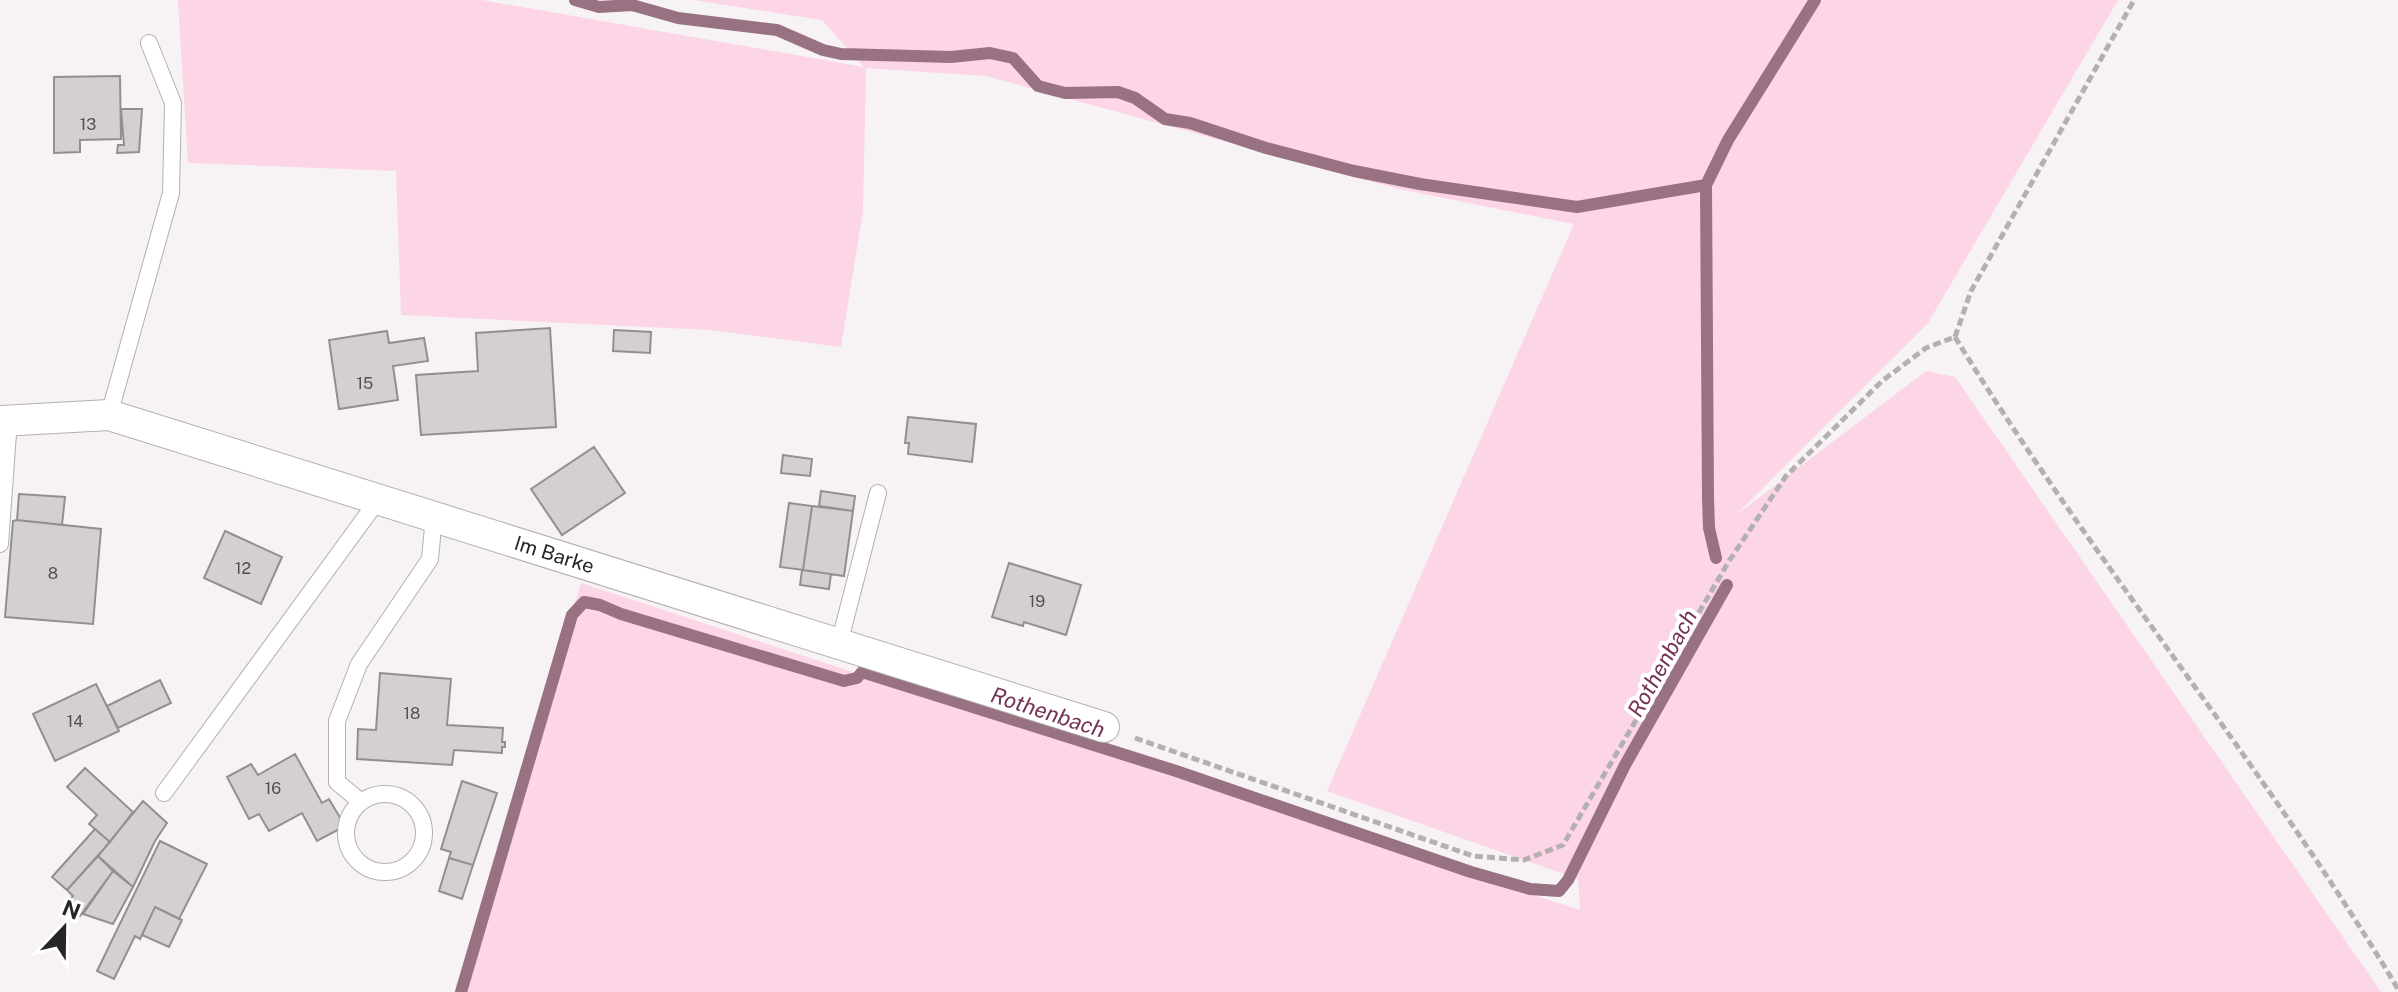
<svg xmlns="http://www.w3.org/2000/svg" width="2398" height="992" viewBox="0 0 2398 992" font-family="'Public Sans',sans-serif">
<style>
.green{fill:#fcd5e6}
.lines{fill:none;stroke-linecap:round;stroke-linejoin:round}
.stream{stroke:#987183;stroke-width:12}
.building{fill:#d4cfd1;stroke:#938f91;stroke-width:2}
.service-casing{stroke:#b4afb1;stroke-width:18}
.minor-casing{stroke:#b4afb1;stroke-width:32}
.path{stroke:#b4b0b2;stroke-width:5;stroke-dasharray:8 4;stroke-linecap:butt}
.service{stroke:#fff;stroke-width:16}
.minor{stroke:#fff;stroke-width:30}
.labels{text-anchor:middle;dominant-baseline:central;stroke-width:8;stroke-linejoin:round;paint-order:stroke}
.number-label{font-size:16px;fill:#525051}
.street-label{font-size:20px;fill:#272526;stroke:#fff}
.water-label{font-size:22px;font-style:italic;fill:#743254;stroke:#fff}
</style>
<rect width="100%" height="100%" fill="#f7f2f4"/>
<!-- green -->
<path class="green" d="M178 0H482L864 67 822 20 693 0H2118L1928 323 1736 515 1926 371 1955 377 2381 992H455L459 987 581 583 1580 910 1578 879 1327 791 1574 224 1399 189 986 76 866 68 863 211 841 347 710 330 401 315 396 171 188 163Z"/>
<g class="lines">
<!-- stream -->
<path class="stream" d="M575 0 599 7 632 5 678 18 777 30 823 50 841 54 951 57 990 53 1013 58 1038 86 1065 93 1118 92 1135 98 1165 119 1190 123 1266 148 1354 171 1420 184 1577 207 1706 185
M1716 558 1709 528 1708 498 1706 185 1728 140 1815 0
M461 992 572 615 584 602 600 605 621 614 844 681 857 678 862 672 1176 771 1471 872 1530 889 1559 891 1568 880 1625 765 1727 585"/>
</g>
<!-- building -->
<path class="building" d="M120 76 121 139 80 140V152L54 153V77Z
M121 109H142L139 152 117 153 118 145H124Z
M550 328 556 427 421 435 416 375 478 371 476 333Z
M614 330 651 332 650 353 613 351Z
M387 331 389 343 424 338 428 361 393 366 398 400 339 409 329 340Z
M908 417 976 424 972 462 908 454 909 443H905Z
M594 447 625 493 562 535 531 489Z
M783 455 812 459 810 476 781 473Z
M821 491 855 496 853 511 819 506Z
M19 494 65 497 62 525 17 520Z
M789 503 812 506 803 570 780 567Z
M812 506 853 511 844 576 803 570Z
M17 520 101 529 93 624 5 617 13 521Z
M225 531 282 557 261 604 204 578Z
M1009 563 1081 585 1066 635 1024 622 1023 626 992 617Z
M802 570 831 574 829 589 800 585Z
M380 673 451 679 447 725 503 728 502 742H505V747H502V753L454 750 452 765 357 759 358 729 376 730Z
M160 680 171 703 118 728 107 706Z
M96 684 119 731 55 761 33 714Z
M295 754 322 803 329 799 345 826 317 841 302 813 269 831 259 814 249 819 227 777 251 764 258 775Z
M85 768 133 812 110 842 89 824 97 815 67 787Z
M462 781 497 793 473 865 449 858 451 852 441 849Z
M143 801 167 823 155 841 133 887 98 856Z
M95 829 110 842 67 890 52 877Z
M160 841 207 864 179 919 155 907 140 939 135 936 114 979 97 971Z
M98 856 113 871 80 916 65 904 73 896 67 890Z
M449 858 473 865 462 899 439 891Z
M113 871 133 887 113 924 83 914Z
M155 907 182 920 169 947 142 935Z"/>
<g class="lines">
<defs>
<path id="service" d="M109 415 171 193 173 103 149 43
M0 544 9 420
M839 644 878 493
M164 793 378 500
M346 833a39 39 0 1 1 78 0a39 39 0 1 1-78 0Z
M360 801 337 782V721L359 664 430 559 434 516"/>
<g id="minor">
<path id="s1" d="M0 421 109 415 1104 727"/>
</g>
</defs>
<!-- service casing -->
<use href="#service" class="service-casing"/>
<!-- minor casing -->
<use href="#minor" class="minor-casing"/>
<!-- path -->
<path class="path" d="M1955 337C2092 561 2263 763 2398 989
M1955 337 1971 291 2134 0
M1135 738 1473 856 1524 860 1563 845 1729 561 1786 476 1882 381 1926 348 1955 337"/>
<!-- service -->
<use href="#service" class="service"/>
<!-- minor -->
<use href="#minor" class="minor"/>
</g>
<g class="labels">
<!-- number labels -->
<g class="number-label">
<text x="88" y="124">13</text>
<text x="365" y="383">15</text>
<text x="243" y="568">12</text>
<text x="53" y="573">8</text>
<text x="1037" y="601">19</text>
<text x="412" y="713">18</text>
<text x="75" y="721">14</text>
<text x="273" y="788">16</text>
</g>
<!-- street labels -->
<g class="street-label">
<text stroke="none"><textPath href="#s1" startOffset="576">Im Barke</textPath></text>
</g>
<!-- water labels -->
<g class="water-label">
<text transform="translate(1662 663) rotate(-61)">Rothenbach</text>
<text transform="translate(1048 712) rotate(18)">Rothenbach</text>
</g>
</g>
<!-- north arrow -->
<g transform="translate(64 928) rotate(22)" stroke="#ffffff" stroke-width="6" paint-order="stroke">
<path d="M0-6L14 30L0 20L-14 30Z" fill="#272526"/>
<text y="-12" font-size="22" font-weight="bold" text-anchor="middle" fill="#272526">N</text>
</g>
</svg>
